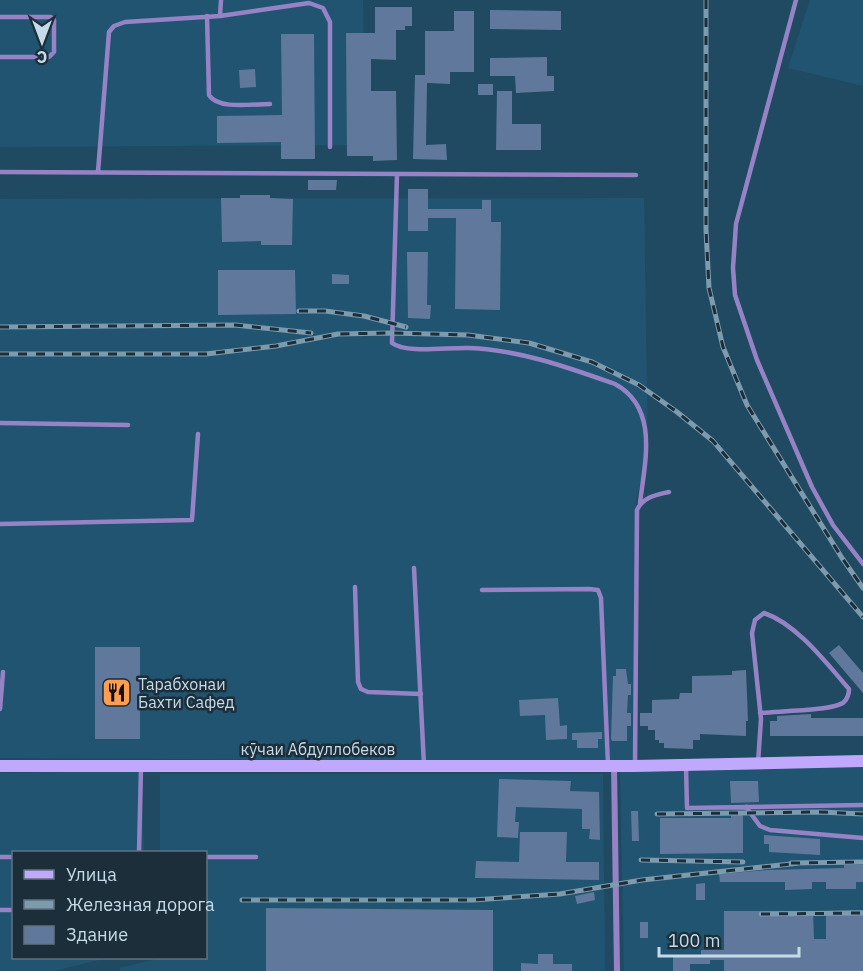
<svg xmlns="http://www.w3.org/2000/svg" width="863" height="971" viewBox="0 0 863 971" font-family="'IBM Plex Sans',sans-serif">
<style>
.built{fill:#215471}
.building{fill:#5f789b}
.lines{fill:none;stroke-linecap:round;stroke-linejoin:round}
.lane{stroke:#9583c5;stroke-width:4.5}
.street{stroke:#9583c5;stroke-width:6}
.secondary{stroke:#c0a9fc;stroke-width:12}
.rail-casing{stroke:#7d9bad;stroke-width:5}
.rail{stroke:#1c2e39;stroke-width:3;stroke-dasharray:9;stroke-linecap:butt}
.labels{text-anchor:middle;dominant-baseline:central;stroke-width:5;stroke-linejoin:round;paint-order:stroke}
.poi-label{font-size:16px;fill:#c5dbe9;stroke:#1c2e39;text-anchor:start}
.street-label{font-size:16px;fill:#c5dbe9;stroke:#1c2e39}
</style>
<rect width="100%" height="100%" fill="#204a61"/>
<!-- built -->
<path class="built" d="M0 0H363L366 145 0 147Z
M810 0H863V86L788 68Z
M644 198 648 455 636 499 634 762 0 758V199Z
M863 767V971H624L620 768Z
M141 771 144 852H14V958H107L54 971H0V773Z
M160 774H603L605 971H120L119 968 161 958H206V852H160Z"/>
<!-- building -->
<path class="building" d="M375 7H412V26H405V30H396V60L371 59V91H396L397 160 373 161V156H347L346 33H375Z
M490 10 561 11V30L490 29Z
M454 11H474V72H450V84L427 83 426 145 446 144 447 160 413 159 415 75H425V31H454Z
M281 34H314L315 159H281V142L217 143V116L282 115Z
M547 57V76H554V91L516 93 515 76H490V58Z
M255 69 256 87 240 88 239 70Z
M478 84H493V95H478Z
M497 91H512V124H541V150H496Z
M308 180H337L336 190H308Z
M408 189H428V209H482V200H491V222H501L500 310 455 309 456 218H428V231H408Z
M240 195H270V198L293 199 292 245H261V241L222 242 221 198H240Z
M407 252H428L427 305H431L430 319 408 318Z
M218 270H295L296 314 218 315Z
M332 274 349 275V284H332Z
M839 645 863 673V693L829 653Z
M95 647H140V739H95Z
M616 669H626L628 684H631V695H628L627 713H631V726H627V741H612L611 739 613 676H616Z
M746 670 748 721H746V736L700 734V740H693V749L664 748V743H659V740H655V730H648V726H640V713H652V700L679 699 680 693H692V676L732 675V671Z
M558 698 560 726 567 725V739L546 740 545 715 520 716 519 700Z
M811 714V718H863V736H770V721H777V716Z
M602 732V739H598V748H577V740H572V733Z
M499 779 571 781 570 791 599 792 600 840 589 839 590 829H582V809L516 807 515 822H519L518 838 497 837Z
M730 781H758L759 802 731 803Z
M631 811H638L639 841H632Z
M731 812H743V853L660 854V818H731Z
M520 832H567L566 862H599V880L475 878 476 861 519 862Z
M764 835 820 839V855L769 852V844H764Z
M844 865H863V882H856V889H826V882H812V889L785 890V882H720L719 874 767 870 844 868Z
M705 883V900H696V884Z
M594 892 595 900 577 904 575 896Z
M266 908 493 910V971H266Z
M863 910V971H724V960H710V964H690V971H673V957H701V950H724V911H813L814 939H826V911Z
M640 922H648V938H640Z
M538 954H553V964H572V971H521V963L538 964Z"/>
<g class="lines">
<!-- lane -->
<path class="lane" d="M796 0 736 224 733 268 735 295 757 360 812 487 833 525 863 564
M207 16 209 95C218 110 253 104 270 104
M220 16 221 0
M0 17H51L54 20V52L49 57H0
M0 172 636 175
M98 172 109 32 114 26 125 22 220 16 309 3 323 8 330 22V147
M397 174 392 343C407 354 448 347 469 348 520 350 567 367 615 384 659 408 645 461 640 503
M0 423 128 425
M0 524 192 520 198 434
M414 568 424 765
M355 587 358 682 361 689 368 692 421 694
M482 590 589 589 598 590 601 598 608 765
M0 709 3 672
M758 763 761 719 752 633 755 620 764 613C797 624 827 664 849 689 849 694 848 698 844 702 834 711 777 711 760 713
M635 766 637 510C643 497 656 495 669 492
M686 767 687 808 863 805
M746 807 760 826 770 830 863 838
M139 852 141 768
M0 857H14
M206 857H256
M0 910H14"/>
<!-- street -->
<path class="street" d="M614 765 617 971"/>
<!-- secondary -->
<path class="secondary" d="M0 766H635L863 761"/>
<defs>
<path id="rail" d="M706 0V230L709 288 723 347 747 405 842 558 863 588
M299 311H325L364 316 406 327
M0 327 235 325 311 333
M0 354H206L276 346 338 334 391 333 468 335 529 343 592 362 639 385 677 412 713 441 863 617
M657 814 820 812 863 814
M641 860 743 862
M791 863 863 862
M242 900H473L560 894 642 880 800 863
M761 914 863 913"/>
</defs>
<!-- rail casing -->
<use href="#rail" class="rail-casing"/>
<!-- rail -->
<use href="#rail" class="rail"/>
</g>
<!-- icons -->
<defs>
<symbol id="restaurant-square" viewBox="-11 -11 22 22"><rect x="-9" y="-9" width="18" height="18" rx="4" fill="#fc9d54" stroke="#1c2e39"/><path d="M-5-6h1v4h1v-4h1v4h1v-4h1v5L-1.5 .5V6h-2V.5L-5-1ZM5-6V6H3V1.5H1.5Q1.5-4 5-6Z" fill="#111"/></symbol>
</defs>
<g fill-rule="evenodd">
<use href="#restaurant-square" x="100" y="676" width="33" height="33"/>
</g>
<g class="labels">
<!-- poi labels -->
<g class="poi-label">
<text x="138" y="684">Тарабхонаи<tspan x="138" dy="18">Бахти Сафед</tspan></text>
</g>
<!-- street labels -->
<g class="street-label">
<text x="318" y="749">кӯчаи Абдуллобеков</text>
</g>
</g>
<!-- legend -->
<rect x="12" y="851" width="195" height="108" fill="#1c2e39" stroke="#60737f" stroke-width="1.5"/>
<rect x="24" y="870" width="30" height="9" fill="#c0a9fc" stroke="#60737f" stroke-width="1.5"/>
<text x="66" y="881" font-size="18" fill="#c5dbe9">Улица</text>
<rect x="24" y="900" width="30" height="9" fill="#7d9bad" stroke="#60737f" stroke-width="1.5"/>
<text x="66" y="911" font-size="18" fill="#c5dbe9">Железная дорога</text>
<rect x="24" y="926" width="30" height="18" fill="#5f789b" stroke="#60737f" stroke-width="1.5"/>
<text x="66" y="941" font-size="18" fill="#c5dbe9">Здание</text>
<!-- north arrow -->
<g transform="translate(42 42) rotate(180)" stroke="#1c2e39" stroke-width="4.5" paint-order="stroke">
<path d="M0-4.5L10 22L0 15L-10 22Z" fill="#c5dbe9"/>
<text y="-9" font-size="16" font-weight="bold" text-anchor="middle" fill="#c5dbe9">С</text>
</g>
<!-- scale -->
<path d="M659 947v9h140v-9" fill="none" stroke="#c5dbe9" stroke-width="3"/>
<text x="668" y="947" font-size="18" fill="#c5dbe9" stroke="#1c2e39" stroke-width="4.5" paint-order="stroke">100 m</text>
</svg>
